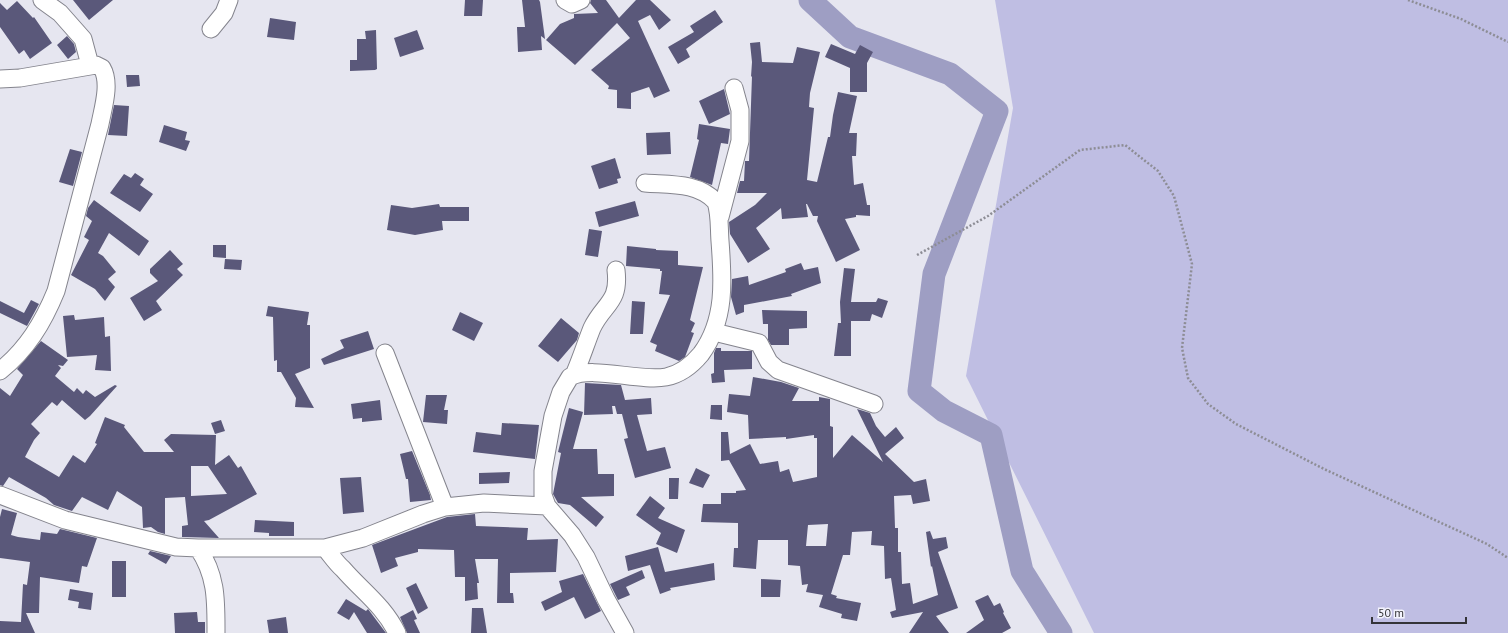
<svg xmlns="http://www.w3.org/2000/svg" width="1508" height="633" viewBox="0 0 1508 633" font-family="'PT Sans',sans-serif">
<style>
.green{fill:#bfbee3}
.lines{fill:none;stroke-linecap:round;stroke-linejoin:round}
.river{stroke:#9e9ec3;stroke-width:23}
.building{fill:#5a587a;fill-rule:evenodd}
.minor-casing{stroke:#84848d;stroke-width:19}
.path{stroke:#8d8d95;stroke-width:2.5;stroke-dasharray:2 2;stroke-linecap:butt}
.minor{stroke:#fff;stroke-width:17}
</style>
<rect width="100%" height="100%" fill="#e6e6f0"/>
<!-- green -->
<path class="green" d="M995 0H1508V633H1094L966 376 1013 108Z"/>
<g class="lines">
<!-- river -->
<path class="river" d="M810 0 850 37 950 74 997 111 934 274 919 391 944 411 991 435 1022 571 1061 633"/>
</g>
<!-- building -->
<path class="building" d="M73 0H113L89 20Z
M465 0H483L482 16H464Z
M522 0H539L540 2 545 39 541 36 542 50 518 52 517 27H525Z
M591 0H606L619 18 636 0H650L671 20 659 30 650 15 638 21 670 91 654 98 649 87 631 93V109L617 108V90L608 89 609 86 591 70 630 38 617 23 575 65 546 40 560 24 574 18V14L598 13 590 3Z
M17 1 33 18 34 17 52 43 30 59 24 50 19 54 0 27V3L7 10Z
M715 10 723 22 686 49 690 57 678 64 668 47 694 32 690 26Z
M270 18 296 22 294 40 267 37Z
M376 30 377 69 375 70 350 71V60H357V39H366L365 31Z
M417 30 424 49 400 57 394 38Z
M67 36 74 44 76 52 68 59 57 45Z
M760 42 762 62 793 63 797 47 820 52 810 93 809 107 814 108 807 180 817 182 828 137H830L833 115 838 92 857 96 849 133H857L856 156H852L854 185 863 183 867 205H870V216L856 215V217L845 219 860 250 836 262 817 221 818 216H813L807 204H806L808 217 782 219 781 208 756 228 770 249 748 263 730 234 729 222 755 205 767 193H737L740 181H744L745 161H749L752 76 751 77 752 62 750 43Z
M831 44 855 54 860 45 873 52 867 63V92H850V68L825 57Z
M126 75H139L140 86 127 87Z
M724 89 730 114 709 124 699 101Z
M114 105 129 106 127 136 108 135Z
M699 124 730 129 728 144 721 143 712 185 690 177 699 140 697 139Z
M164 125 187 132 185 140 190 141 186 151 159 142Z
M670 132 671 154 647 155 646 133Z
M70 149 82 152 73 186 59 182Z
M615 158 621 178 617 179 618 183 599 189 591 166Z
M135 173 144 179 140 185 153 194 140 212 110 193 124 174 131 178Z
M94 200 149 241 139 256 109 233 98 253 103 256 116 272 108 279 115 287 105 301 95 289 71 275 89 240 84 237 92 221 86 216 88 208Z
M635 201 639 216 599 227 595 212Z
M439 204 440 207H469V221H442L443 230 415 235 387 230 391 205 412 208Z
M589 229 602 231 598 257 585 255Z
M213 245H226V258L213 257Z
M627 246 656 249V250L678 251V265L703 267 690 320 695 323 691 332 694 333 685 357 679 361 655 351 657 345 650 342 670 295 659 294 662 271H660V269L626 266Z
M170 250 183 264 177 269 183 275 156 301 162 310 144 321 130 298 158 281 150 273V269Z
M225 259 242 260 241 270 224 269Z
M801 263 804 270 818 267 821 283 791 294 792 296 744 305V312L736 315 731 297 732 279 748 276 749 285 786 272 785 269Z
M844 268 855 269 851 302H876L878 298 888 301 882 318 872 314 870 321H851V356H834L838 323H841L840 302Z
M31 300 39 304 27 326 0 313V301L24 313Z
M632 301 645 302 643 334H630Z
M268 306 309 312 307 325H310V368L295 374 314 408 295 407 296 398 281 372H277V360L274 361 273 317 266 316Z
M762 310 807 311V328L789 329V345H771L768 340V324H763Z
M460 312 483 323 474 341 452 330Z
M74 315 75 320 104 317 105 337 110 336 111 371 95 370 97 355 67 357 63 316Z
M561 318 579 333 577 340 558 362 538 346Z
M368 331 374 349 324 365 321 359 344 348 340 340Z
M41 341 68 360 63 366 58 365 61 368 55 376 74 392 77 388 83 394 86 390 95 397 115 385 117 386 90 416 85 420 62 400 57 406 52 402 31 424 40 433 34 440 25 457 59 477 73 455 85 463 97 444 95 443 105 417 125 425 124 427 144 452H174L164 440 171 434 216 435 215 465 229 455 238 468 241 466 257 494 209 520 204 521 219 538 182 537V526L188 525 185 497 165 498V534L158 532 151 527 143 528 142 507 117 491 108 510 82 497 72 511 54 505 46 498 9 477 3 486 0 485V388L10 396 23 375 17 369ZM191 466H208L227 494 191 496Z
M716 348H721V351H752V369L724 370 725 382 712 383 711 374 714 373V353Z
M753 377 781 382 799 388 792 401H819V397L830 399V426L833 427V458L852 435 883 462 857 409 870 413 876 426 885 437 896 427 904 438 885 454 914 482 926 479 930 501 913 504 911 495 894 496 895 528H898V552H901L902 584 910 583 913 604 938 595 932 566 931 567 926 532 930 531 933 539 946 537 948 548 938 552 958 608 936 616 949 633H909L923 612 892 618 890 612 896 610 891 578 885 579 884 546 871 545 872 531 852 532 850 555H843L831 594 837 596 836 598 861 603 857 621 841 618 842 614 819 607 823 595 806 592 808 584 802 585 800 566 788 565V540H758L756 569 733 567 734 548H738V523L701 522 703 504H721V493H736V491L746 490 729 460 721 461V432H728L730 454 750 444 760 464 778 461 780 472 789 469 793 482 817 477V438H814V435L786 439V437L749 439 748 415 727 412 729 394 750 396ZM828 524 826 546H806L808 525Z
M585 383 621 385 625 400 651 398 652 414 637 415 647 451 665 447 671 468 635 478 624 439 628 438 622 414H617L615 406H612L613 414 584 415Z
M426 395H447L444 410H448L447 424 423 422Z
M380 400 382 420 362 422V418L353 419 351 404Z
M711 405H722V420L710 419Z
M569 408 583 412 573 449H597L598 474H614V496L581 497 604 517 596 527 570 505 558 503 553 494 561 453 558 452Z
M221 420 225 431 215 434 211 423Z
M502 423 539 425 535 459 473 452 476 432 501 435Z
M412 451 430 495 431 500 410 502 408 479H406L400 454Z
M696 468 710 475 703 488 689 483Z
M510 472 509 483 479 484V473Z
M361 477 364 512 343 514 340 478Z
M669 478H679L678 499H669Z
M650 496 665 508 658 518 685 530 677 553 656 544 661 533 636 515Z
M2 509 17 513 11 535 18 537 40 540 41 532 57 534 60 529 97 538 87 567 82 566 79 583 40 577 39 613H26L35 633H0V621L21 622 23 584 27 585 30 562 0 558V517Z
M475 514 476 526 528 528 527 540 558 539 556 572 510 573V593H513L514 603H497L498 559H475L479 583H477L478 599 465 601V577H455L454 550 418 549V552L395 558 398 566 381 573 372 545 447 517Z
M255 520 294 522V536H269V533L254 532Z
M658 547 665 572 714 563 715 580 670 588 671 590 660 594 650 565 628 571 625 556Z
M150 551 171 556 166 564 148 554Z
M112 561H126V597H112Z
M642 570 645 578 626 587 630 595 618 600 610 584Z
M583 574 601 611 585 619 574 597 545 611 541 602 562 592 559 581Z
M761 579 781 580 780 597H761Z
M416 583 428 608 418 614 406 588Z
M70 589 93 593 91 610 78 608 79 602 68 600Z
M988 595 994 606 1000 603 1004 612 1003 613 1011 628 1002 633H966L984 620 975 601Z
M346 599 366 611 368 609 386 633H367L354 612 349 620 337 613Z
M472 608H483L487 633H471Z
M413 610 417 619 414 620 420 633H407L400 617Z
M197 612 198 622H205V633H175L174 613Z
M286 617 288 633H269L267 620Z"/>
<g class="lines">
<defs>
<path id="minor" d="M42 0 60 13 83 39 90 65
M565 0 572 4 581 0
M211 29 224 13 229 0
M0 79 20 78 96 65 102 68C111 83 103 108 100 124L56 291C43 323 27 349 0 371
M720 217 740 141V110L734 88
M714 332 759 343 769 362 778 370 874 404
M385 353 445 507
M574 375C581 359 586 343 592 328 604 303 620 303 616 270
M0 495 65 520 176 547 198 548H325L363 538 423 514 445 507 484 503 547 506
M198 548C217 576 216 601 216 633
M325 548C331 555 336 563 343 569 362 591 384 606 397 633
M625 633 606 599 586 557 572 535 547 506 543 495V471L553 416 561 392 570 377C592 365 639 382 666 377 681 374 692 365 701 354 726 320 723 280 720 241 719 228 720 214 716 202 698 182 669 185 645 183"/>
</defs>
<!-- minor casing -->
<use href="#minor" class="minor-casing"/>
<!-- path -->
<path class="path" d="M1408 0 1461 19 1508 42
M917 255 988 216 1080 150 1125 145 1158 171 1174 196 1192 264 1182 348 1188 378 1208 404 1236 424 1324 469 1487 544 1508 558"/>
<!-- minor -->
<use href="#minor" class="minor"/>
</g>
<!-- scale -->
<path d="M1372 617v6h94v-6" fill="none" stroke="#343438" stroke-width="2"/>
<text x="1378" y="617" font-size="12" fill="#343438" stroke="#f3f3fd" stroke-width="3" paint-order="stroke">50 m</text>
</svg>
